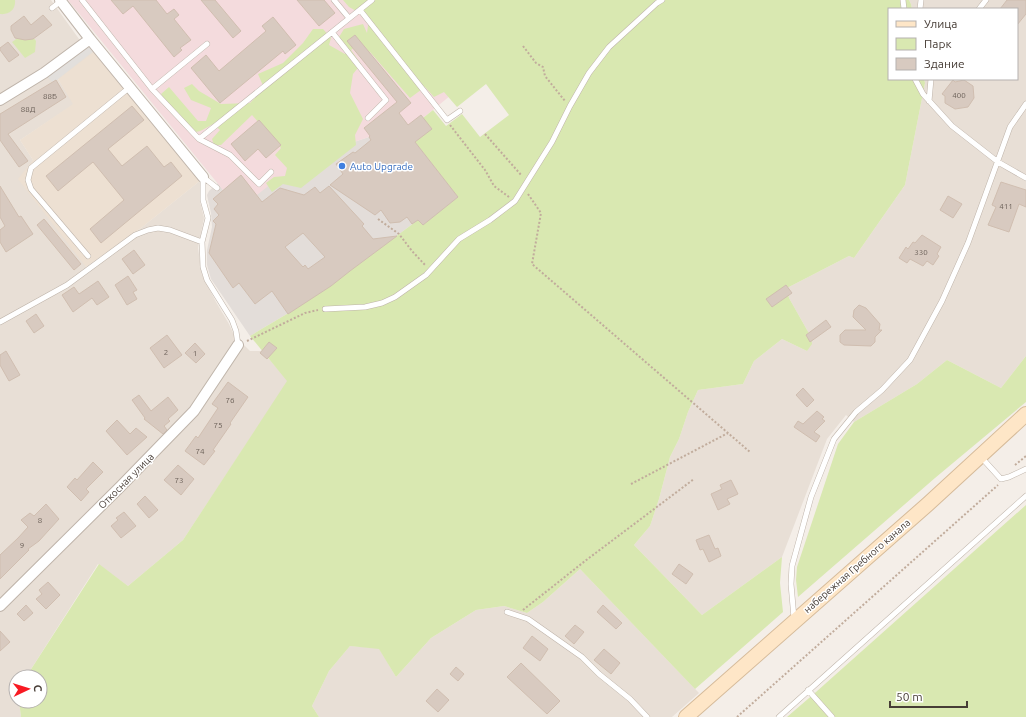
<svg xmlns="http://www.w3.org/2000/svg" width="1026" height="717" viewBox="0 0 1026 717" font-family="Ubuntu,sans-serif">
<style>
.residential{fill:#e8dfd6}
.industrial{fill:#e3ddd9}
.education{fill:#ede0d2}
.medical{fill:#f4dbdd}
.green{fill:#d9e8b1}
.parking{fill:#e2dfdc}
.building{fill:#d8cac0;stroke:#d0beb0;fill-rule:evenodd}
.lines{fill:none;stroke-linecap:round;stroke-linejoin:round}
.lane-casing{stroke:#bfb4aa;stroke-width:6}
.street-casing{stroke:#bfb4aa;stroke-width:12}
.secondary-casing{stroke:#d6bb9a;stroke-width:16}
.path{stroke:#c1ac9c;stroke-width:2;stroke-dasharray:2 2;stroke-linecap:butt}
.lane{stroke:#fff;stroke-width:5}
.street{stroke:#fff;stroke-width:10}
.secondary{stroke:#fee6c7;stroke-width:14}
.shop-dot{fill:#3f7fe0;stroke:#fff;stroke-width:1.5}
.labels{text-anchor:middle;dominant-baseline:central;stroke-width:3;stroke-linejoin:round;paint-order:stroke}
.number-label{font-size:8px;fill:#6b6058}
.shop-label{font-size:10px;fill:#366cbe;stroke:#fff;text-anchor:start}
.street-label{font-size:10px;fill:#473d36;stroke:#fff}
</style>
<rect width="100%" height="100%" fill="#f4eee8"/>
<!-- residential -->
<path class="residential" d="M0 0H51L79 39 96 49 113 71 58 79 74 104 20 140 33 160 86 267 141 228 201 180 200 201 204 218 198 248 202 275 216 302 229 324 234 335 250 351H262L288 381 183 540 128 586 98 564 26 677H16V701H19L21 717H0Z
M909 0H1026V356L1001 388 947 360 917 384 854 422 846 415 827 439 782 557 702 615 634 545 650 526 659 499 670 457 679 439 688 412 698 390 743 384 754 361 782 339 807 351 811 337 789 298 787 288 849 256 854 258 905 185 925 83 924 79H1017V9H912L911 4Z
M580 569 699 693 672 717H319L312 706 329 671 350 646 379 648 396 677 431 638 476 610 504 606 527 613 543 602Z"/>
<!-- industrial -->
<path class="industrial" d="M399 113 432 129 415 142 458 197 423 225 418 220 349 271 333 284 297 308 250 336 211 279 207 265V250L212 227 211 213 207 195 209 191 218 183 223 190 241 175 277 179 351 143 369 137Z"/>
<!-- education -->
<path class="education" d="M95 51 201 180 141 228 86 267 18 179 33 160 20 140 73 104 58 79Z"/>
<!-- medical -->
<path class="medical" d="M68 0H567L423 118 408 125 399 113 369 137 351 143 298 185 277 179 257 195 241 175 223 190Z"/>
<!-- green -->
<path class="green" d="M0 0H15C16 10 9 15 0 14Z
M343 0H909L911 4 912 9H889V79H924L925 83 905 185 854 258 849 256 787 288 789 298 811 337 812 344 807 351 782 339 754 361 743 384 698 390 688 412 679 439 670 457 659 499 650 526 634 545 702 615 782 557 780 583 783 612 695 689 580 569 543 602 527 613 504 606 476 610 431 638 396 677 379 649 350 646 329 671 312 706 319 717H21L19 701H40V677H26L99 564 128 586 183 540 287 381 250 336 297 308 333 284 349 271 418 220 423 225 458 197 415 142 423 118 433 110 446 126 462 114 480 137 509 115 486 84 457 107 444 92 434 97 425 87 410 98 370 52 357 45 351 50 361 64 353 74 350 93 363 119 355 135 356 145 301 188 283 184 272 192 266 183 274 177 285 176 287 168 275 155 281 148 252 115 221 145H214L212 139 220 130 213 124C207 127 200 133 193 132 183 130 167 103 161 94L169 87 198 121H206L211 108 191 100 184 88 192 84 199 91 221 104 250 103 264 88 258 74 283 63 303 43 313 29H323L331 38 329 45 345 54 348 48 339 37 344 29 363 24 367 33 369 18 349 7Z
M28 31 36 41 35 52 25 58 12 42Z
M1026 356V402L935 478 798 597 796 580 797 567 838 444 854 422 917 384 947 360 1001 388Z
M1026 505V717H787L816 692Z"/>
<!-- parking -->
<path class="parking" d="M90 39 96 49 53 83 44 73Z"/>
<!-- building -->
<path class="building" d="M111 0H156L167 14 174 9 179 15 174 19 191 40 180 48 182 50 174 57 133 6 123 14Z
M201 0H215L241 31 233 38Z
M297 0H324L335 13 319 26Z
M1007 0H1026V14L1017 25V9H1000Z
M43 15 52 25 33 39 25 40 15 38 11 30V26L24 16 31 25Z
M273 17 296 45 285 54 283 51 220 103 191 68 206 55 219 71 266 31 262 26Z
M355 35 411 103 399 113 408 125 421 115 432 129 415 142 458 197 423 225 418 220 412 224 407 217 400 222 390 223 381 210 375 215 330 185 343 174 336 164 353 152 355 153 371 140 369 137 370 136 364 128 397 102 347 41Z
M8 42 19 55 9 62 0 50V48Z
M56 80 66 97 8 134 28 161 19 167 0 140V114Z
M953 80 955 82 964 80 973 86 974 98 968 107 955 109 945 103V96L942 94Z
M132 106 144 120 108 149 122 166 147 146 164 167 171 162 182 176 101 243 90 229 124 200 93 162 58 191 46 176Z
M259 120 281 145 266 158 258 149 245 161 231 144Z
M241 175 262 202 280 188 304 195 315 187 320 193 329 186 364 224 362 226 373 239 397 236 350 271 331 286 288 314 272 291 255 304 239 283 233 288 209 253 216 224 213 221 219 215 214 209 218 204 213 199ZM303 233 325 257 308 269 305 265 303 267 285 247Z
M1001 182 1026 190V207L1019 204 1009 232 988 225 996 207 992 205Z
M0 186 19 217 21 216 33 234 6 252 0 242V230L5 226 0 217Z
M948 196 962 204 953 218 940 210Z
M44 219 81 264 74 270 37 225Z
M922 235 941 247 937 254 939 256 933 265 927 261 923 266 910 259 907 263 899 258 906 247 908 249 913 242 915 243Z
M134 250 145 265 133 274 122 259Z
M128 276 137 290 133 292 137 299 127 305 115 285Z
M98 281 109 297 97 305 92 298 73 312 62 295 74 287 79 294Z
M786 285 792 293 772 307 766 299Z
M859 305 866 308 880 324 879 330H882L875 337V342L871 346 844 345 840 342V335L845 330H866L853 317 854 310Z
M36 314 44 326 34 333 26 321Z
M826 320 831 327 810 342 806 335Z
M167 335 182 355 164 368 150 348Z
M269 342 277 348 267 359 260 353Z
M195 343 205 354 196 363 185 353Z
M6 351 20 375 9 381 0 365V355Z
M228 382 248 397 230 423 231 424 213 450 215 451 204 465 185 451 196 436 198 438 218 408 212 404Z
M803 388 814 400 807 407 796 395Z
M139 395 151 411 168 397 178 410 168 419 170 421 164 426 167 430 163 434 144 419 145 418 132 400Z
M817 411 824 417 822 419 825 421 814 432 820 436 816 442 794 427 798 421 803 424Z
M117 420 130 434 136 428 147 437 127 455 106 431Z
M93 462 103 472 86 489 89 492 81 501 67 487 75 478 77 480Z
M178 465 194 479 181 495 164 480Z
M731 480 738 494 727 499 730 504 718 510 711 494 722 489 720 485Z
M145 496 158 510 149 518 137 504Z
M46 504 59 519 39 541 28 549 29 550 0 579V555L18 538 28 527 21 520 30 513 34 516Z
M124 512 136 526 121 538 111 526 118 520 116 518Z
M709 535 715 549 718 548 721 556 709 562 703 549 700 550 696 540Z
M679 564 693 574 686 584 672 574Z
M48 582 60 595 46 609 36 599 42 594 39 590Z
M26 605 33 613 24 621 17 614Z
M603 605 622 623 616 629 597 612Z
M575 625 584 632 574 644 565 636Z
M0 631 10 642 0 651Z
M532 636 548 649 540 661 523 648Z
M604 649 620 663 611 674 594 660Z
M521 663 560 701 547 714 507 677Z
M456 667 464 674 458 681 450 674Z
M437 689 449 700 438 712 426 701Z"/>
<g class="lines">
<defs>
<path id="lane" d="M82 0 152 89 207 44
M334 0 349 18
M903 0 904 9
M52 8 61 1
M920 9 921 0
M979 9 986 0
M360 10 447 120 460 111
M332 32 386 100 368 118
M915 79 923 94 952 126 998 162 1026 178
M152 89 199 139 372 0
M929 101 931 79
M199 139 230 155 259 184 271 172
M203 177V200L208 218 202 242 203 267 207 280 232 320 236 331 238 345
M203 177 217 188
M88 256 31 189 28 180 31 168 130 87
M325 309 365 307 382 303 395 297 426 275 459 239 490 220 515 201 552 142 570 106 589 73 609 47 657 3 662 0
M0 322 67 285 135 235 148 230 158 228 170 230 202 242
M981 457 1001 479 1009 477 1026 469
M507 612 528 619 582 657 599 674 630 699 647 717
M794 618 791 584 792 566 811 497 834 439 856 412 882 390 910 360 942 301 968 243 1010 127 1026 104
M808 690 832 717
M779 717 1026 496"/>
<path id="street" d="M60 0 90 39 203 177
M0 100 44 73 90 39
M0 606 121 486 194 411 238 345"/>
<path id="secondary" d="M686 717 928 504 1026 414"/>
</defs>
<!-- lane casing -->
<use href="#lane" class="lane-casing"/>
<!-- street casing -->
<use href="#street" class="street-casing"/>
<!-- secondary casing -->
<use href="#secondary" class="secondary-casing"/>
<!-- path -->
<path class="path" d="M523 46 536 63 543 67 545 76 565 101
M450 125 485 170 494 186 509 197
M485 134 522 176
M528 194 541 213 532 264 750 452
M378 219 399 234 412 251 426 266
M247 341 305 313 318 310
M1015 465 1026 456
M631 484 728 433
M523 610 585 561 694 479
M737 717 998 485"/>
<!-- lane -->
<use href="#lane" class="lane"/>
<!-- street -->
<use href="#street" class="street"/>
<!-- secondary -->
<use href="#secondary" class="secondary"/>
</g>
<!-- markers -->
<circle class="shop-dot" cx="342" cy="166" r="4"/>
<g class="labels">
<!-- number labels -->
<g class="number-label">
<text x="959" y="95">400</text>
<text x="50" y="96">88Б</text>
<text x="28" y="109">88Д</text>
<text x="1006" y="206">411</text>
<text x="921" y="252">330</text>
<text x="166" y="352">2</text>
<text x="195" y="353">1</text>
<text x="230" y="400">76</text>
<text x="218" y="425">75</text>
<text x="200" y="451">74</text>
<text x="179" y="480">73</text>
<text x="40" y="520">8</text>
<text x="22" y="545">9</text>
</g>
<!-- shop labels -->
<g class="shop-label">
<text x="350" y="166">Auto Upgrade</text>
</g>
<!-- street labels -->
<g class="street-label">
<text transform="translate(126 481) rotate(-45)">Откосная улица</text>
<text transform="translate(857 566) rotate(-41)">набережная Гребного канала</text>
</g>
</g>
<!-- legend -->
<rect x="888" y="8" width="130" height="72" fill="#ffffff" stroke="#b5b1af"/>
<rect x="896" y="21" width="20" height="6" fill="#fee6c7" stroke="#b5b1af"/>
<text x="924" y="28" font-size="12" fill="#473d36">Улица</text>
<rect x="896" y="38" width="20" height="12" fill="#d9e8b1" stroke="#b5b1af"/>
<text x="924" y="48" font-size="12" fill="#473d36">Парк</text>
<rect x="896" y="58" width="20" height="12" fill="#d8cac0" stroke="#b5b1af"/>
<text x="924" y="68" font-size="12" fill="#473d36">Здание</text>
<!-- north arrow -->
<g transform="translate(28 689) rotate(86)"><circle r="19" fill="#ffffff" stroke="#b5b1af"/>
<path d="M0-3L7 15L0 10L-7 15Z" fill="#f81a23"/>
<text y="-6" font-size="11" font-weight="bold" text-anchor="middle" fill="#473d36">С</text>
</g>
<!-- scale -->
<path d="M890 701v6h77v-6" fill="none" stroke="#473d36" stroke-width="2"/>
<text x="896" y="701" font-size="12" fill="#473d36" stroke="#ffffff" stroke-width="3" paint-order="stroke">50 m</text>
</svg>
